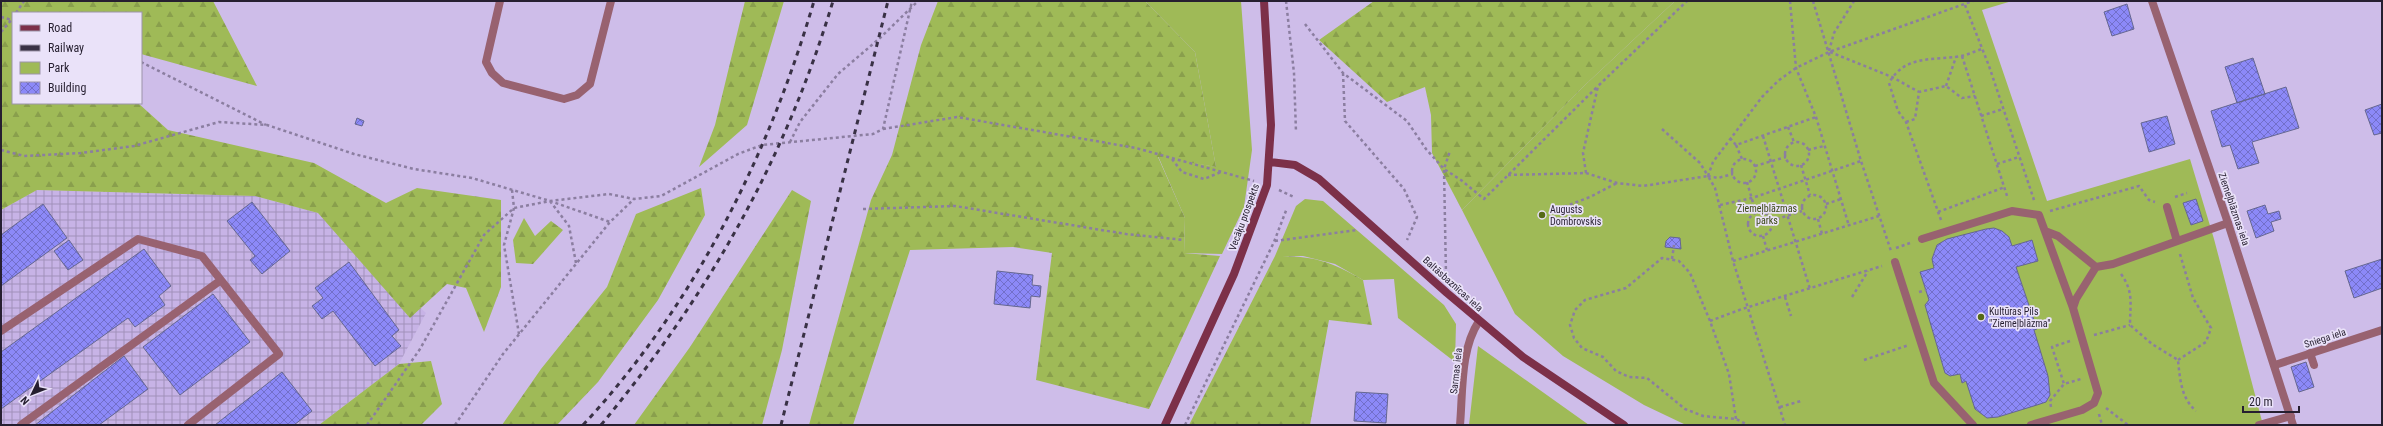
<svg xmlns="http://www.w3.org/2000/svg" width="2383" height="426" viewBox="0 0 2383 426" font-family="'Roboto Condensed',sans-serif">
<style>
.industrial{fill:url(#industrial-grid)}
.green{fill:#9fba57}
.forest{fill:url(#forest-firs)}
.building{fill:url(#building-cross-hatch);stroke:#656790}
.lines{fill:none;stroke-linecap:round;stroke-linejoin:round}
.path{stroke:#8b7ea0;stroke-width:2.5;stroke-dasharray:3 3;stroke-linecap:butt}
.lane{stroke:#986270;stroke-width:8}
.street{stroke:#986270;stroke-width:8}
.secondary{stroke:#7c3049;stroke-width:8}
.rail{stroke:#393145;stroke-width:3;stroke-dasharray:5 5;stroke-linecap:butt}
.poi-dot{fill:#566a17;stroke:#eae2f9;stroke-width:1.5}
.labels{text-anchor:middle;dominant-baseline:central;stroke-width:3.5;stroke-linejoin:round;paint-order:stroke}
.park-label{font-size:10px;fill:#394713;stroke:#eae2f9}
.poi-label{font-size:10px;fill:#261f30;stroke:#eae2f9;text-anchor:start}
.street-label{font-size:10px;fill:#261f30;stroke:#eae2f9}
</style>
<defs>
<pattern id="industrial-grid" width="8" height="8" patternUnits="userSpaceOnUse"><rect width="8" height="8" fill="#c7b3e6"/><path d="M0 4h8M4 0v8" fill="none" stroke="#a191bb"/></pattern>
<pattern id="forest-firs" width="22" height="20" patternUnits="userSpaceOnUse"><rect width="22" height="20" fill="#9fba57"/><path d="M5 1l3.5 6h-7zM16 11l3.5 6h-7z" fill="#899f4c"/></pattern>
<pattern id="building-cross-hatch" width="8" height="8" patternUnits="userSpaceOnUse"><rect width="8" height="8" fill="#8c89f8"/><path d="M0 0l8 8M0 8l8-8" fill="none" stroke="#726fc9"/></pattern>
</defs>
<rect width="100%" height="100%" fill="#cebde9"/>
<!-- industrial -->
<path class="industrial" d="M37 190 255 196 318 213 426 313 399 364 319 425H1V210Z"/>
<!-- green -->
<path class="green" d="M1145 1H1241L1252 150 1244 207 1222 254 1184 253 1185 218 1158 156 1216 167 1195 52Z
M1675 1H2012L1982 10 2047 201 2190 159 2214 239 2263 425H1686L1644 405 1563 356 1515 314 1462 210 1585 85Z
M1305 199 1323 201 1444 305 1456 324 1455 362 1398 318 1394 279 1363 280 1335 264 1303 256H1275L1296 206Z
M1478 346 1589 425H1469Z"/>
<!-- forest -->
<path class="forest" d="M1 1H213L257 86 141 54V13H13V103H138L168 130 314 163 386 203 417 188 501 200V287L484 332 466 288 447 284 410 318 318 213 255 196 37 190 1 210Z
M745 1H784L747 125 699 167 715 125Z
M938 1H1145L1195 52 1216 167 1158 157 1185 218 1184 253 1220 256 1149 409 1036 380 1052 253 1013 247 910 250 853 425H809L871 200 892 155 921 45Z
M1374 1H1675L1585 85 1462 210 1432 153 1431 115 1425 87 1387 102 1319 40Z
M701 188 705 215 658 300 598 382 557 425H502L541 369 607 287 636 214Z
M792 190 811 201 782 350 762 425H634L690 347Z
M524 218 535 236 551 221 563 230 533 264 516 263 513 240Z
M1275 256C1314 256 1330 261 1363 280L1372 325 1329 320 1310 425H1189Z
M431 361 442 404 421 425H319L399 364Z"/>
<!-- building -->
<path class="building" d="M2127 4 2134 29 2112 36 2104 12Z
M2253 58 2265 94 2237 103 2225 67Z
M2286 87 2299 128 2252 142 2259 163 2238 169 2230 145 2222 147 2211 111Z
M2382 104V133L2374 135 2365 110Z
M2167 116 2175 144 2149 152 2141 123Z
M357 118 364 121 362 126 355 124Z
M2196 199 2203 221 2191 225 2183 203Z
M252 202 290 251 262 274 250 260 255 256 227 221Z
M43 204 67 238 1 286V235Z
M2265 205 2268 214 2279 211 2281 219 2271 222 2274 231 2256 238 2247 211Z
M1994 228 2002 231 2009 237 2012 246 2032 240 2038 261 2016 267 2037 329 2034 330 2048 376 2050 395 2046 402 2037 405 1998 417 1987 418 1975 409 1966 381 1962 383 1960 374 1950 376 1945 373 1925 305 1929 300 1920 272 1934 268 1932 259 1937 245 1947 239 1986 229Z
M1670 237 1680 238 1681 249 1665 247 1666 241Z
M69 240 83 260 68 270 54 251Z
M144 249 171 286 159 296 165 305 135 327 128 318 1 409V352Z
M2382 259V288L2354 298 2345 271Z
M349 262 399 330 392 336 401 346 375 366 333 311 322 319 312 306 323 298 315 288Z
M997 271 1033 275 1032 285 1041 286 1040 297 1031 296 1030 308 994 304Z
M213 294 250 342 180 395 143 347Z
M124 356 148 389 99 425H35Z
M2306 362 2314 387 2299 392 2291 367Z
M282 372 312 411 294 425H215Z
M1356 392 1388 394 1386 423 1354 421Z"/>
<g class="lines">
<!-- path -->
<path class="path" d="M1286 1 1294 73 1296 132
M1790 1 1796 68 1816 117 1849 226
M1813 1 1861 161 1891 251
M1965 5 1989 66 2034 200
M16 13 24 1
M1 17 12 20
M1305 24 1343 73 1407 121 1426 149 1444 169 1461 180 1484 199 1598 86
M1 32 13 18
M1829 51 1834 33 1854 1
M1830 52 1892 77 1919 92
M1962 56 2008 199
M141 62 266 125
M1343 73 1345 121 1404 189 1417 217 1407 240
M1946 86 1956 57
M1981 116 2003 109
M1906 122 1915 119 1919 92 1946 86 1962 98 1975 96
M1788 127 1794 142
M883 129 957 117 1136 148 1254 181
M1662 129 1700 163 1708 176 1718 178 1733 174
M1763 136 1810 289
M1730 138 1736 145 1816 117
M790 142 800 122 838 74 880 38 918 1
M1785 154a12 12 0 1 1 24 0a12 12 0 1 1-24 0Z
M1736 145 1742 159
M1 150 24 156 81 153 134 146 219 122 267 125 354 154 414 169 472 178 550 201 610 222
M1808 150 1824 146
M1172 159 1182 172 1204 179 1221 172
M1732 171a12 12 0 1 1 24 0a12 12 0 1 1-24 0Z
M1997 164 2019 157
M1801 165 1810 195
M1755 166 1786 157
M1586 173 1583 153 1598 86 1687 1
M1508 175 1586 173 1617 183 1643 186 1708 176 1715 188 1733 261 1785 425
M1708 176 1713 162 1762 97 1778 81 1796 68 1829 52 1973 1
M1747 182 1756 213
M512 190 514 208 504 245 519 334
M1279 190 1294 197
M1802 207a12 12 0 1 1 24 0a12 12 0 1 1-24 0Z
M2175 197 2187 193
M550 201 569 226 576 263
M1826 204 1841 199
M1720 205 1752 198 1861 161
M863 209 955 206 1126 234 1184 240
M1553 211 1590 197 1617 183
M2050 211 2139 186 2149 200 2155 202
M1938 212 2005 187
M1748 224a12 12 0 1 1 24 0a12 12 0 1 1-24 0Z
M1818 219 1822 234
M1941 220 1906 122 1898 111 1889 83C1905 54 1934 61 1961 56 1968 55 1975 51 1982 49
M1771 221 1802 211
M1763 236 1767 250
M1275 241 1357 230
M1896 248 1910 243
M1672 259 1674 245
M1733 261 1879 216
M2121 274C2134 292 2130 304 2130 325L2152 344 2178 360C2180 379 2181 398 2196 411
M1446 275 1444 169 1450 151
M1919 292 1926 290
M1785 297 1791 316
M1852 297 1868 271
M1710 321 1742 309 1882 266
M2094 335 2130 325
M2070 341 2052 347 2064 384 2081 379
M1864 360 1909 345
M2178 360 2206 342 2211 328 2193 298 2180 254
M1780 407 1801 401
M2051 407 2050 401 2064 384
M2106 408 2128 425
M2099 414 2102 425
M1736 419 1729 374 1710 321 1690 273 1679 261 1662 258 1626 288 1585 300 1575 310 1570 325 1574 338 1582 348 1603 357 1616 371 1629 377 1647 378 1685 409 1703 416 1736 419 1748 425
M1815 424V425
M367 425 420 349 484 235 514 208 550 201 609 194 634 199 661 196 738 154 762 145 873 134 883 129 912 1
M455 425 503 354 610 222 634 199
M1185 425 1274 242 1287 208"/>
<!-- lane -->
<path class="lane" d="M500 1 486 62 492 73 503 83 564 99 577 95 590 84 611 1
M2167 207 2177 241
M2045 231 2058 236 2096 267 2113 264 2228 223
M1922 239 2012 211 2039 215 2073 308 2098 393 2094 403 2082 410 2031 425
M1895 262 1934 383 1973 425
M2073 308 2076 299 2096 267
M1 331 138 239 202 256 279 354 188 425
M2310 353 2314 365
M21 425 221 280
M2259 425 2291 416"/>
<!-- street -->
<path class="street" d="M2152 1 2228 223 2293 425
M2275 365 2382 330
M1460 425C1463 391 1460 350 1479 321"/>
<!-- secondary -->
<path class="secondary" d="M1270 162 1295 165 1319 179 1447 293 1523 357 1624 425
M1165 425 1234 274 1267 185 1271 125 1264 1"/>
<!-- rail -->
<path class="rail" d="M583 425C693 307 769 155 814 1
M601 425C707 297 785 161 833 1
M781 425 888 1"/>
</g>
<!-- markers -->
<g class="poi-dot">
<circle cx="1542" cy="215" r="4"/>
<circle cx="1981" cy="317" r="4"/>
</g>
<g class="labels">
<!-- park labels -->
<g class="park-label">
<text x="1767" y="208">Ziemeļblāzmas<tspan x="1767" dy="12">parks</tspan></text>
</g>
<!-- poi labels -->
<g class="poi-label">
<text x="1550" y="209">Augusts<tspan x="1550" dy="12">Dombrovskis</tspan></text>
<text x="1989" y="311">Kultūras Pils<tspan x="1989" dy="12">"Ziemeļblāzma"</tspan></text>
</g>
<!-- street labels -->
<g class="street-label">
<text transform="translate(2234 209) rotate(71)">Ziemeļblāzmas iela</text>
<text transform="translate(1244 217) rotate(-70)">Vecāķu prospekts</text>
<text transform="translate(1453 284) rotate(42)">Baltāsbaznīcas iela</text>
<text transform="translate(2325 338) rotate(-18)">Sniega iela</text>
<text transform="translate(1456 371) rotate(-84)">Sarmas iela</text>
</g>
</g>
<!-- border -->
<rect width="2383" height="426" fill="none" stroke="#261f30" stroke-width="4"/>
<!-- legend -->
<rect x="12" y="12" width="130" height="92" fill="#eae2f9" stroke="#9c94a9"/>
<rect x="20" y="25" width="20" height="6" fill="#7c3049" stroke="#9c94a9"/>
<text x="48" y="32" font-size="12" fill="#261f30">Road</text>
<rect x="20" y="45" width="20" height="6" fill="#393145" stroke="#9c94a9"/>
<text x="48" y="52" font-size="12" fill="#261f30">Railway</text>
<rect x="20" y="62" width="20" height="12" fill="#9fba57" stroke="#9c94a9"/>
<text x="48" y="72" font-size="12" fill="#261f30">Park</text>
<rect x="20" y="82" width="20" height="12" fill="url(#building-cross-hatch)" stroke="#9c94a9"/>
<text x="48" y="92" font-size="12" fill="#261f30">Building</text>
<!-- north arrow -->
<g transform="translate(32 394) rotate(227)" stroke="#eae2f9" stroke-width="3" paint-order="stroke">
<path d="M0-3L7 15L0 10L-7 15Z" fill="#261f30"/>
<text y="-6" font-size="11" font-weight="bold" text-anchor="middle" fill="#261f30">N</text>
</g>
<!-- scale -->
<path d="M2243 406v6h56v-6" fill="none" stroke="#261f30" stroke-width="2"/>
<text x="2249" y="406" font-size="12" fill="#261f30" stroke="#eae2f9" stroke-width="3" paint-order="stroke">20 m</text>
</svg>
